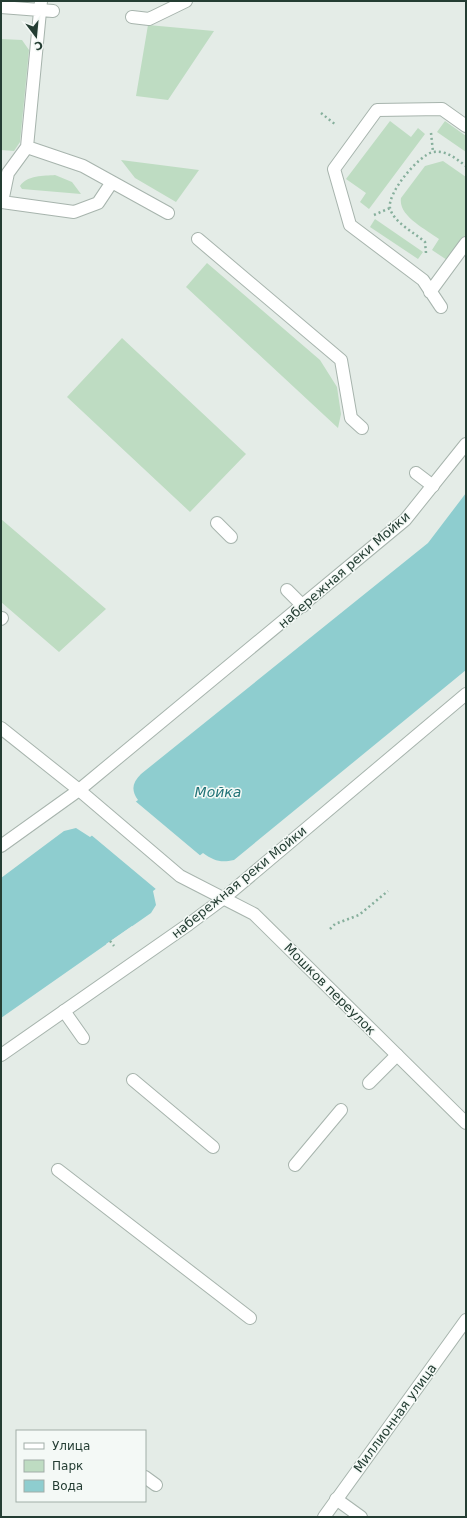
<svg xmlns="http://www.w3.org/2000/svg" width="467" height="1518" viewBox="0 0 467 1518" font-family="'DejaVu Sans',sans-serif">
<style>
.green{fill:#bedcc2}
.water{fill:#8ecdcf}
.pier{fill:#e4ece7}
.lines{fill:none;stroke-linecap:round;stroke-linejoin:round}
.service-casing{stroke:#a7b4ad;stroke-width:14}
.minor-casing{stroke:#a7b4ad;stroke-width:14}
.tertiary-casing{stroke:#a7b4ad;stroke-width:14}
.path{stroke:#86af9c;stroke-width:2.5;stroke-dasharray:2 3;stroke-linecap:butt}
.service{stroke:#fff;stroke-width:12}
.minor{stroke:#fff;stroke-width:12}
.tertiary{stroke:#fff;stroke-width:12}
.labels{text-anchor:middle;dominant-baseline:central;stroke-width:3;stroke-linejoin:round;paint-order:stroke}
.street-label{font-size:13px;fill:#243d33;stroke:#f4f9f6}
.water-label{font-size:14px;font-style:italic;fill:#217377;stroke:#f4f9f6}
</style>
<rect width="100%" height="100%" fill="#e4ece7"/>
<!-- green -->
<path class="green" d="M148 25 214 31 168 100 136 96Z
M1 39 22 40 29 50 20 142 14 151 1 150Z
M390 121 411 137 418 128 425 134 369 209 360 202 366 193 346 179Z
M445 121 466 136V152L437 132Z
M121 160 199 170 176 202 135 178Z
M443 161 466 177V234L447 260 432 250 439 239C426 229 398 216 401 198L425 166Z
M55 175 72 182 81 194 22 189 20 186C27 175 44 176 55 175Z
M375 219 423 252 418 259 370 227Z
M207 263 320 360 337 387 341 414 338 428 186 287Z
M122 338 246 454 190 512 67 397Z
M1 519 106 609 59 652 1 602Z"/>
<!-- water -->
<path class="water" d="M466 493V670L234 860C221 863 214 861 203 853L153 891 156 905 151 913 1 1018V878L64 831 76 828 90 837 138 800C131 790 132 783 141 774L428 543Z"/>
<!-- pier -->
<path class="pier" d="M134 800 202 857 157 890 90 834Z
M132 926 134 928 107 946 106 944Z"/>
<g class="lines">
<defs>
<path id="service" d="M41 1 27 147 8 173 2 202 74 212 98 203 112 182
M1 7 53 11
M132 17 149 19 186 1
M27 147 83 166 168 213
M198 239 341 360 351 418 362 428
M430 292 466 243
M441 307 423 280 350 225 334 169 377 110 442 109 466 126
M416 473 433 486
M217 523 231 537
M287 590 303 606
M1 619 2 618
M1 846 79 790
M64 1011 83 1038
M133 1080 213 1147
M369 1083 397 1055
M295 1165 341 1110
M58 1170 250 1318
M145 1477 156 1485
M336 1499 361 1517"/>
<path id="minor" d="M79 790 405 520 466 444
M1 1055 189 924 224 898 466 694"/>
<path id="tertiary" d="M1 728 79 790 180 876 254 914 466 1123
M324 1517 466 1320"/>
</defs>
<!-- service casing -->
<use href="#service" class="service-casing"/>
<!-- minor casing -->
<use href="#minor" class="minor-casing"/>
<!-- tertiary casing -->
<use href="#tertiary" class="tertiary-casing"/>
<!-- path -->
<path class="path" d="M321 113 336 125
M431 133 433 152
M374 215 390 208
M426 253 425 242C415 233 393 222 390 208 387 193 419 155 433 152 447 150 456 159 466 166
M330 929 335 924 359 915 388 891
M110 941 114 946"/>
<!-- service -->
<use href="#service" class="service"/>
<!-- minor -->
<use href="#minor" class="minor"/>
<!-- tertiary -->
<use href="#tertiary" class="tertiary"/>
</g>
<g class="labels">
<!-- street labels -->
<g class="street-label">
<text transform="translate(344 570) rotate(-41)">набережная реки Мойки</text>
<text transform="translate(239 882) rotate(-39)">набережная реки Мойки</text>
<text transform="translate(330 989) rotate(45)">Мошков переулок</text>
<text transform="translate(395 1418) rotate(-54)">Миллионная улица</text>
</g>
<!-- water labels -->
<g class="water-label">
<text x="218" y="792">Мойка</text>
</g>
</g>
<!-- border -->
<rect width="467" height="1518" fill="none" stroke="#243d33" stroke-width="4"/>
<!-- legend -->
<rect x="16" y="1430" width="130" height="72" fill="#f4f9f6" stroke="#a1aea8"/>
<rect x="24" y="1443" width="20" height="6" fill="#ffffff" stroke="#a1aea8"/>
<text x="52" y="1450" font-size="12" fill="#243d33">Улица</text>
<rect x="24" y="1460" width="20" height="12" fill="#bedcc2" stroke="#a1aea8"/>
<text x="52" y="1470" font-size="12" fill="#243d33">Парк</text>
<rect x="24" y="1480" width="20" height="12" fill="#8ecdcf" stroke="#a1aea8"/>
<text x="52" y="1490" font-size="12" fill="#243d33">Вода</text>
<!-- north arrow -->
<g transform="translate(36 36) rotate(164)" stroke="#f4f9f6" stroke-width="3" paint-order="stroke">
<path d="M0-3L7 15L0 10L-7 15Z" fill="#243d33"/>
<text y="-6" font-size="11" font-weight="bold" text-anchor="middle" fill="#243d33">С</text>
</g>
</svg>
